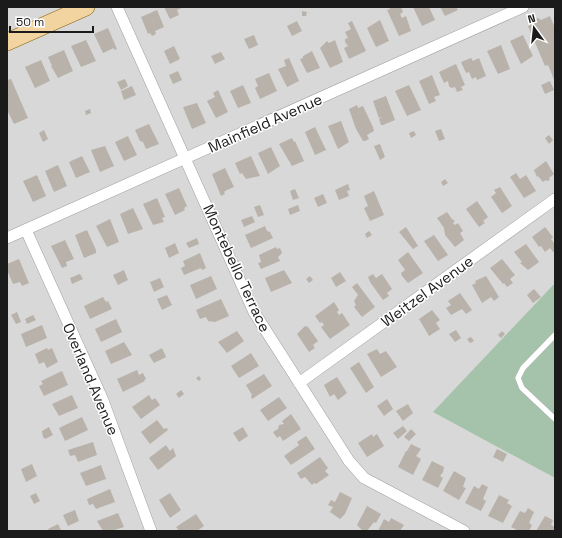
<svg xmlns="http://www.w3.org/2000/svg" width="562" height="538" viewBox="0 0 562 538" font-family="'Space Grotesk',sans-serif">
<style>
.residential{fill:#d9d8d8}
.cemetery{fill:#a5c2ab}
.building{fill:#b8b2ab}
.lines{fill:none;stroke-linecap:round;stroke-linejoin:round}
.service-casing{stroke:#9f9f9f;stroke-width:6}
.minor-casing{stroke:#9f9f9f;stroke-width:12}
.primary-casing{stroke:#84640e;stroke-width:18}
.service{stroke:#fff;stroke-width:5.5}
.minor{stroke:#fff;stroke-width:11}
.primary{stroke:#f2d4a0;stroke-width:17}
.labels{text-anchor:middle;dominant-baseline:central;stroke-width:3;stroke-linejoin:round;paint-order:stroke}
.street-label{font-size:15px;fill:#1b1b1b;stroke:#fff}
</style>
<rect width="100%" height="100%" fill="#ece9e1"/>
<!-- residential -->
<path class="residential" d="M7 7H555V283L434 412 555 478V531H7Z"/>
<!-- cemetery -->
<path class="cemetery" d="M555 283V478L433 412Z"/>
<!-- building -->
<path class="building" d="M164 7H184L177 10 179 15 170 19Z
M389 7H401L403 12 400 14 402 18 406 16 411 31 399 36 387 10 390 9Z
M413 7H429L435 20 422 26Z
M440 7H456L458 10 445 16Z
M157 10 164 27 155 31 156 34 152 36 150 33 148 34 141 17Z
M302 11 307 12 306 16H302Z
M550 16 555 28V82L548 65 545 66 528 26 530 25V21L538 18 541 20Z
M380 20 389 41 376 47 367 28Z
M297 21 302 31 292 36 287 26Z
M352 21 366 51 349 59 344 48 348 46 345 42V39L348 38 345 32 351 29 348 23Z
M108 28 117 49 114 50V48L103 53 94 34Z
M254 35 258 45 249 49 244 39Z
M523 35 533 56 521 64 510 41Z
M86 40 96 61 81 67 71 46Z
M335 40 343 62 330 68 320 48 327 41 329 43Z
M501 45 510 69 498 74 487 51Z
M174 46 180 59 170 64 164 51Z
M64 50 73 71 58 78 51 66H52L48 57Z
M312 51 320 68 307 73 300 59 303 58V56Z
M221 52 225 59 215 64 211 56Z
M289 58 299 81 287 87 278 69 286 66 284 60Z
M471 58 473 61 479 58 486 76 477 80 476 77 472 79 469 72 466 73 461 62Z
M41 60 50 81 35 88 25 67Z
M456 64 465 85 461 87 463 90 457 92 455 87 451 88 449 86 448 81 444 83 439 72Z
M178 71 182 80 173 84 169 75Z
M269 73 277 91 260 99 255 88 258 86 255 79Z
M432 75 440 95 434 97 436 101 429 104 419 81Z
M11 79 28 118 14 124 7 110V80Z
M125 79 128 86 121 90 117 82Z
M550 81 554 90 545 94 541 85Z
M243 85 251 103 238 108 230 91Z
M409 85 421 110 407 116 395 91Z
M132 86 136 95 124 100 121 91Z
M218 90 228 112 216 118 207 101 215 97 213 93Z
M386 96 395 120 383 125H381L379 119 383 117 379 118 373 101Z
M197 103 206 123 192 129 183 107Z
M357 105 358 108 363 106 373 127 374 131 367 135 369 139 365 141H363L356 129 349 109Z
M90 109 91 113 86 115 85 111Z
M341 121 349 142 338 149 328 126Z
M149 124 159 144 146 149 143 142 140 141 135 130Z
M315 127 326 150 315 155 305 132Z
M441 129 445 139 439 141 435 131Z
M44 130 48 139 43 142 39 133Z
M414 131 416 135 411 138 409 133Z
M549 135 553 140 549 144 545 138Z
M128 136 137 155 124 161 115 142Z
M292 138 294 142 295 141 304 161 292 166 279 144Z
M380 144 385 157 380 160 374 146Z
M105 146 114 166 100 172 91 150Z
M271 147 280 166 268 174 258 153Z
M82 156 90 172 76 178 69 162Z
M251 156 260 176 246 179 242 173 240 174 235 163Z
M546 161 554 174 549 178 550 180 547 181 546 180 543 182 538 176 537 177 534 170Z
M58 165 67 186 54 192 45 171Z
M225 168 234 187 227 190 224 192 225 194 221 196 212 174Z
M516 173 520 179 526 175 536 191 524 198 510 177Z
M37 175 46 196 33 202 23 181Z
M445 179 448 183 443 186 441 182Z
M348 184 350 190 347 191 349 196 339 200 335 190Z
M500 187 512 206 502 213 491 197 496 193 494 190Z
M179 188 187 206 184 208 185 210 175 215 165 194Z
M295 189 299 198 293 200 290 191Z
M374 191 384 215 370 221 364 208 368 206 364 196Z
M323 194 327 203 318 207 314 198Z
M157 198 165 217 162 218 164 222 153 225 143 204Z
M477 201 488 217 483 221 485 223 479 227 466 209Z
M260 205 264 215 258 217 254 207Z
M298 205 300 211 290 215 288 209Z
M133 208 143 229 128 234 120 214Z
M447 212 452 219 455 221 453 223 455 225 458 223 463 231 460 233 464 240 455 247 445 235 444 228 437 218Z
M252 216 255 222 244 227 241 220Z
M110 219 119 242 107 247 96 226Z
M265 226 267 231 270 232 273 238 251 248 245 235Z
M406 227 418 246 413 249 399 232Z
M545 227 553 237 551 239 555 244V251L553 252 550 248 545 252 541 246 539 247 532 237Z
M87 230 96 250V253L84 258 75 235Z
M369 231 372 235 367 238 365 234Z
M434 235 448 255 438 261 424 241Z
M197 238 199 244 189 248 186 243Z
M65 240 74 259 66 262 67 266 62 268 51 246Z
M175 243 179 253 169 258 165 248Z
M526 244 539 262 528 270 520 263 522 262 514 252Z
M276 247 277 249 280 248 282 253 278 257 280 261 261 269 258 263 261 262 259 255Z
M408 252 423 273 408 283 402 276 401 273 405 270 398 260Z
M200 253 206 268 202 270 201 268 184 275 181 268 185 266 183 261Z
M19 259 29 283 22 286 20 282 13 284 7 270V264Z
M502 259 515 275 510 279 513 283 507 287 504 283 503 284 490 268Z
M124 270 128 280 118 285 113 275Z
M284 270 292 283 271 292 265 278Z
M340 272 346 281 336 287 331 278Z
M80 274 83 279 72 284 70 278Z
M373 274 376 278 382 274 392 289 387 293 389 296 383 300 370 282 368 277Z
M211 276 217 289 196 299 190 285Z
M310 276 313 280 309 283 306 279Z
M486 276 499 297 494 301 491 297 482 303 472 285 476 283 475 281Z
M160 278 164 287 154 292 150 282Z
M357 283 375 307 362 317 354 307 356 305 354 301 358 295 352 287Z
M534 289 541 297 533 303 527 295Z
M460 293 472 310 466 314 462 309 451 315 446 308 451 305 448 301Z
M167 295 172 305 162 310 157 299Z
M103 297 106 302 108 301 112 309 90 319 84 306Z
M221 299 229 316 215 322 208 321 206 317 200 319 196 310Z
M334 302 339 310 337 312 339 315 342 313 350 325 330 339 321 327 324 325 322 322 320 323 315 316Z
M432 310 440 320 436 323 440 329 429 336 419 319Z
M17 312 21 322 16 324 11 315Z
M33 315 36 320 27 324 25 319Z
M116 319 122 332 101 342 95 329Z
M42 325 47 338 26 347 21 334Z
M305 326 308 327 318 341 313 345 315 348 309 352 297 334Z
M456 330 461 338 455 342 449 334Z
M237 331 244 341 227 353 218 342Z
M502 331 505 334 501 338 498 335Z
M471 337 474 341 470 343 467 339Z
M124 342 132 355 111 364 105 351Z
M47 348 48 350 52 348 58 362 47 368 44 362 39 364 35 354Z
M162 348 166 357 154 363 149 355Z
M377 349 380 354 386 351 397 367 381 377 367 354Z
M251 353 259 366 239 378 231 366Z
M359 362 374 387 366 393 350 368Z
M137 370 139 375 143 373 146 379 144 380 145 381 123 392 117 379Z
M62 371 68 385 44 396 39 386 43 384 41 381Z
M264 374 272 386 252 399 251 396 252 395 246 385Z
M199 376 201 379 199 381 196 378Z
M337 377 347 393 338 400 334 394 330 397 324 385Z
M181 390 184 394 179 398 176 394Z
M72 395 78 408 59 416 52 404Z
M149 395 152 400 155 398 160 405 141 419 132 407Z
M279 397 287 408 268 421 260 410Z
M387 399 393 409 384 416 377 406Z
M408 404 413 413 403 421 396 411Z
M291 414 301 429 283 441 280 436 277 438 273 432 278 429 279 425 284 424 282 421Z
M82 417 88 430 65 441 59 428Z
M157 420 164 429 167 428 168 430 150 444 141 432Z
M403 426 407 431 398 439 393 433Z
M49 427 53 435 45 439 43 437 42 431Z
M243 427 248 436 239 442 233 433Z
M411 429 416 434 409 441 404 437Z
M372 434 373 437 377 434 384 446 367 457 358 443Z
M306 436 315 449 291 465 284 456 299 445 297 442Z
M93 442 97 455 78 462 75 455 70 456 68 450Z
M411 444 421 449 416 456 421 459 413 475 398 467 406 451H407Z
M166 445 170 451 173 448 176 456 158 470 149 458Z
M497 449 507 454 503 462 493 457Z
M320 457 328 468 325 471 329 475 316 484 314 483 312 485 305 477 301 479 297 473Z
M432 461 444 467 443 472 440 476 443 478 438 488 422 480Z
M32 464 37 476 26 482 21 469Z
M101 465 106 479 86 486 80 473Z
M454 471 466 478 463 487 466 488 459 500 443 491Z
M482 484 488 487 483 499 486 501 481 511 465 503 474 486 479 489Z
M110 489 115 502 96 509 93 504 89 505 87 499Z
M340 492 352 498 345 514 340 519 330 512 333 507 328 505 331 500 335 502Z
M36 493 40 501 34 504 30 496Z
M170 493 181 510 170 518 159 500Z
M499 495 509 500 507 503 512 506 503 523 488 516Z
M367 506 381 514 376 523 374 522 367 531H363L357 525Z
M528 508 534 512 529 523 532 525 529 531H519L511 527 520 511 525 513Z
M75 510 79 521 68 526 63 515Z
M118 513 124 527 111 531H103L97 521Z
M196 514 204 526 197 531H179L176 527Z
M545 516 553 520 551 525 555 527 553 531H536Z
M391 518 404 525 400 531H378L384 519 389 522Z
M58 524 61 530 49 531 48 529Z"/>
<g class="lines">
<defs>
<path id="service" d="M555 335 523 368 518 378 522 388 555 419"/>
<path id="minor" d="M117 7 254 312 349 461 364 478 464 531
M26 230 102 398 151 531
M7 238 523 7
M299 383 555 199"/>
<path id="primary" d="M7 42 86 7"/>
</defs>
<!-- service casing -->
<use href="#service" class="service-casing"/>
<!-- minor casing -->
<use href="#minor" class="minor-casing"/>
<!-- primary casing -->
<use href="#primary" class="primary-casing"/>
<!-- service -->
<use href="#service" class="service"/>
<!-- minor -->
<use href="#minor" class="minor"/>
<!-- primary -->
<use href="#primary" class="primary"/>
</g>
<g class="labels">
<!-- street labels -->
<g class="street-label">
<text transform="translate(265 123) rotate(-24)">Mainfield Avenue</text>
<text transform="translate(237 268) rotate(65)">Montebello Terrace</text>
<text transform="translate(427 291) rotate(-36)">Weitzel Avenue</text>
<text transform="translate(91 379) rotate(67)">Overland Avenue</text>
</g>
</g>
<!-- border -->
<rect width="562" height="538" fill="none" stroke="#1b1b1b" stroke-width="16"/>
<!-- north arrow -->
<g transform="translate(534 28) rotate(345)" stroke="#ffffff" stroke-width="3" paint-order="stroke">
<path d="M0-3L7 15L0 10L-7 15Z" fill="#1b1b1b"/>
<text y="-6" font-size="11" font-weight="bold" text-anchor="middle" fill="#1b1b1b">N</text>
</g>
<!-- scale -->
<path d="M10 26v6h83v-6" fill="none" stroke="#1b1b1b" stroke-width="2"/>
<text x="16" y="26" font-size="12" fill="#1b1b1b" stroke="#ffffff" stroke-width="3" paint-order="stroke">50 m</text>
</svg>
